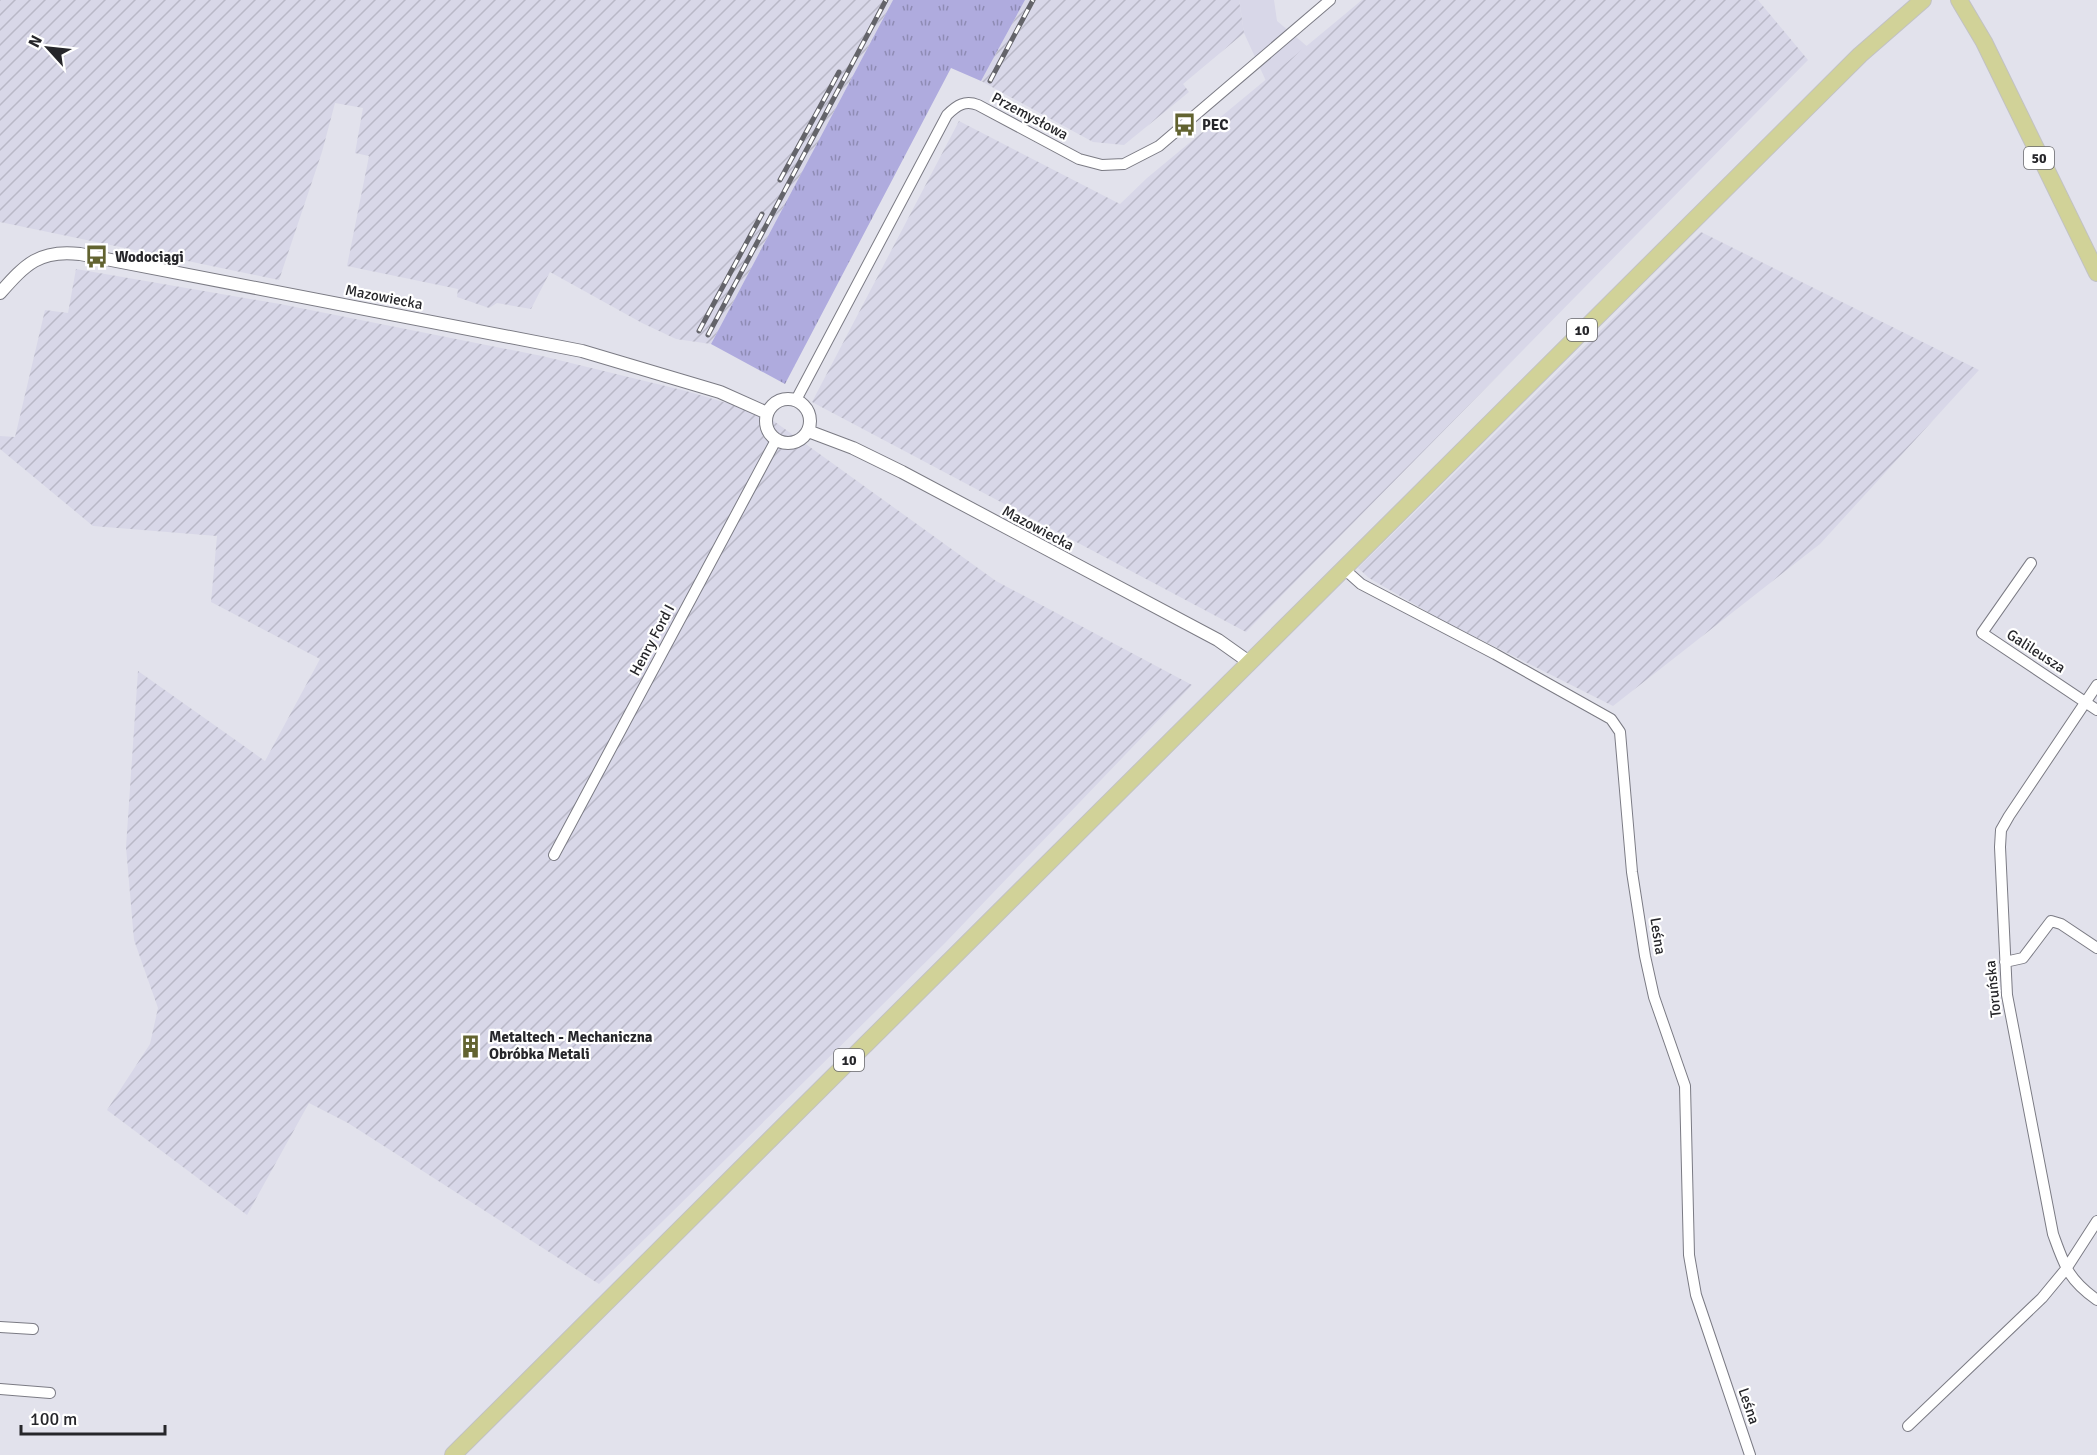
<svg xmlns="http://www.w3.org/2000/svg" width="2097" height="1455" viewBox="0 0 2097 1455" font-family="Signika,sans-serif">
<style>
.built{fill:#d8d7e8}
.industrial{fill:url(#industrial-furrows)}
.grass{fill:url(#grass-tufts)}
.lines{fill:none;stroke-linecap:round;stroke-linejoin:round}
.minor-casing{stroke:#7b7b84;stroke-width:12}
.tertiary-casing{stroke:#7b7b84;stroke-width:14}
.primary-casing{stroke:#c2c2c3;stroke-width:18}
.minor{stroke:#fff;stroke-width:10}
.tertiary{stroke:#fff;stroke-width:12}
.primary{stroke:#d1d298;stroke-width:16}
.rail-casing{stroke:#64646a;stroke-width:5}
.rail{stroke:#fff;stroke-width:3;stroke-dasharray:9;stroke-linecap:butt}
.labels{text-anchor:middle;dominant-baseline:central;stroke-width:4.5;stroke-linejoin:round;paint-order:stroke}
.shield{fill:#fff;stroke:#67676a;stroke-width:1.5}
.shield-label{font-size:14px;font-weight:bold;fill:#26262a}
.street-label{font-size:15px;fill:#26262a;stroke:#fff}
.poi-label{font-size:15px;font-weight:bold;fill:#26262a;stroke:#fff;text-anchor:start}
</style>
<defs>
<pattern id="industrial-furrows" width="10" height="10" patternUnits="userSpaceOnUse" patternTransform="scale(1.5)"><rect width="10" height="10" fill="#d8d7e8"/><path d="M-1 1l2-2M0 10L10 0M9 11l2-2" fill="none" stroke="#b9b8c7"/></pattern>
<pattern id="grass-tufts" width="24" height="20" patternUnits="userSpaceOnUse" patternTransform="scale(1.5)"><rect width="24" height="20" fill="#afabde"/><path d="M3 7l-1-3M5 7V3M7 7l1-3M15 17l-1-3M17 17v-4M19 17l1-3" fill="none" stroke="#8e8bb4"/></pattern>
</defs>
<rect width="100%" height="100%" fill="#e2e2ec"/>
<!-- built -->
<path class="built" d="M1239 0H1274L1277 21 1308 47 1266 81 1244 33Z"/>
<!-- industrial -->
<path class="industrial" d="M0 0H893L711 344 676 339 642 323 550 272 531 309 497 303 489 308 457 297 458 289 347 266 369 156 355 153 363 108 335 103 322 152 279 280 0 222Z
M1025 0H1239L1244 33 1183 84 1189 92 1124 145 1093 142 981 81Z
M1362 0H1758L1808 60 1246 632 812 402 959 121 1120 204 1147 178Z
M1701 232 1979 370 1820 544 1613 706 1442 620 1369 578 1358 568Z
M76 269 280 304 542 356 686 391 764 414 996 581 1192 685 945 943 599 1284 348 1123 309 1103 247 1215 107 1110 150 1044 158 1008 134 940 126 847 138 671 265 761 320 659 211 602 217 536 93 526 0 449V436L15 437 45 310 68 313Z"/>
<!-- grass -->
<path class="grass" d="M893 0H1025L981 81 951 68 785 384 711 344Z"/>
<g class="lines">
<defs>
<path id="minor" d="M796 400 947 115C957 105 965 100 978 105L1079 159 1102 165 1124 164 1159 146 1330 0
M2031 563 1982 633 2097 710
M1343 568 1361 584 1495 654 1611 719 1620 732 1632 872 1645 956 1654 997 1685 1086 1689 1255 1696 1295 1750 1455
M2097 685 2009 816 2001 830 2000 847 2007 995 2053 1234C2065 1267 2068 1279 2097 1300
M554 855 776 440
M2005 962 2023 958 2051 921 2061 924 2097 948
M0 1327 33 1329
M0 1389 50 1393
M1908 1426 2042 1298 2066 1269 2097 1221"/>
<path id="tertiary" d="M0 293C25 265 39 249 80 254L582 351 720 392 767 413
M766 421a22 22 0 1 1 44 0a22 22 0 1 1-44 0Z
M808 431 853 448 902 472 1218 640 1249 662"/>
<path id="primary" d="M1959 0 1984 42 2097 273
M453 1455 1860 55 1923 0"/>
</defs>
<!-- minor casing -->
<use href="#minor" class="minor-casing"/>
<!-- tertiary casing -->
<use href="#tertiary" class="tertiary-casing"/>
<!-- primary casing -->
<use href="#primary" class="primary-casing"/>
<!-- minor -->
<use href="#minor" class="minor"/>
<!-- tertiary -->
<use href="#tertiary" class="tertiary"/>
<!-- primary -->
<use href="#primary" class="primary"/>
<defs>
<path id="rail" d="M990 81 1033 0
M780 180 839 72
M699 331 762 214
M708 335 886 0"/>
</defs>
<!-- rail casing -->
<use href="#rail" class="rail-casing"/>
<!-- rail -->
<use href="#rail" class="rail"/>
</g>
<!-- icons -->
<defs>
<symbol id="bus-bare" viewBox="-9 -9 18 18"><path d="M-5-6H5V4H4V6H2V4H-2V6H-4V4H-5ZM-3.5-4V0h7V-4ZM-3.5 1.2v1.5H-2V1.2ZM2 1.2v1.5H3.5V1.2Z" fill="#626330" stroke="#fff" stroke-width="2.5" paint-order="stroke"/></symbol>
<symbol id="building-bare" viewBox="-9 -9 18 18"><path d="M-4-6H4V6H1V3H-1V6H-4ZM-2.5-4.3h1.7v1.8h-1.7ZM.8-4.3h1.7v1.8H.8ZM-2.5-1h1.7V.8h-1.7ZM.8-1h1.7V.8H.8Z" fill="#626330" stroke="#fff" stroke-width="2.5" paint-order="stroke"/></symbol>
</defs>
<g fill-rule="evenodd">
<use href="#bus-bare" x="1168" y="108" width="33" height="33"/>
<use href="#bus-bare" x="80" y="240" width="33" height="33"/>
<use href="#building-bare" x="454" y="1030" width="33" height="33"/>
</g>
<g class="labels">
<!-- shield labels -->
<g class="shield">
<rect x="2024" y="147" width="30" height="22" rx="4.5"/>
<rect x="1567" y="319" width="30" height="22" rx="4.5"/>
<rect x="834" y="1049" width="30" height="22" rx="4.5"/>
</g>
<g class="shield-label">
<text x="2039" y="158">50</text>
<text x="1582" y="330">10</text>
<text x="849" y="1060">10</text>
</g>
<!-- street labels -->
<g class="street-label">
<text transform="translate(1030 116) rotate(28)">Przemysłowa</text>
<text transform="translate(384 297) rotate(11)">Mazowiecka</text>
<text transform="translate(1038 528) rotate(28)">Mazowiecka</text>
<text transform="translate(652 640) rotate(-62)">Henry Ford I</text>
<text transform="translate(2036 651) rotate(33)">Galileusza</text>
<text transform="translate(1658 936) rotate(81)">Leśna</text>
<text transform="translate(1993 989) rotate(-96)">Toruńska</text>
<text transform="translate(1749 1406) rotate(71)">Leśna</text>
</g>
<!-- poi labels -->
<g class="poi-label">
<text x="1202" y="125">PEC</text>
<text x="115" y="257">Wodociągi</text>
<text x="489" y="1037">Metaltech - Mechaniczna<tspan x="489" dy="17">Obróbka Metali</tspan></text>
</g>
</g>
<!-- north arrow -->
<g transform="translate(48 48) rotate(297)" stroke="#ffffff" stroke-width="4.5" paint-order="stroke">
<path d="M0-4.5L10 22L0 15L-10 22Z" fill="#26262a"/>
<text y="-9" font-size="16" font-weight="bold" text-anchor="middle" fill="#26262a">N</text>
</g>
<!-- scale -->
<path d="M21 1425v9h144v-9" fill="none" stroke="#26262a" stroke-width="3"/>
<text x="30" y="1425" font-size="18" fill="#26262a" stroke="#ffffff" stroke-width="4.5" paint-order="stroke">100 m</text>
</svg>
